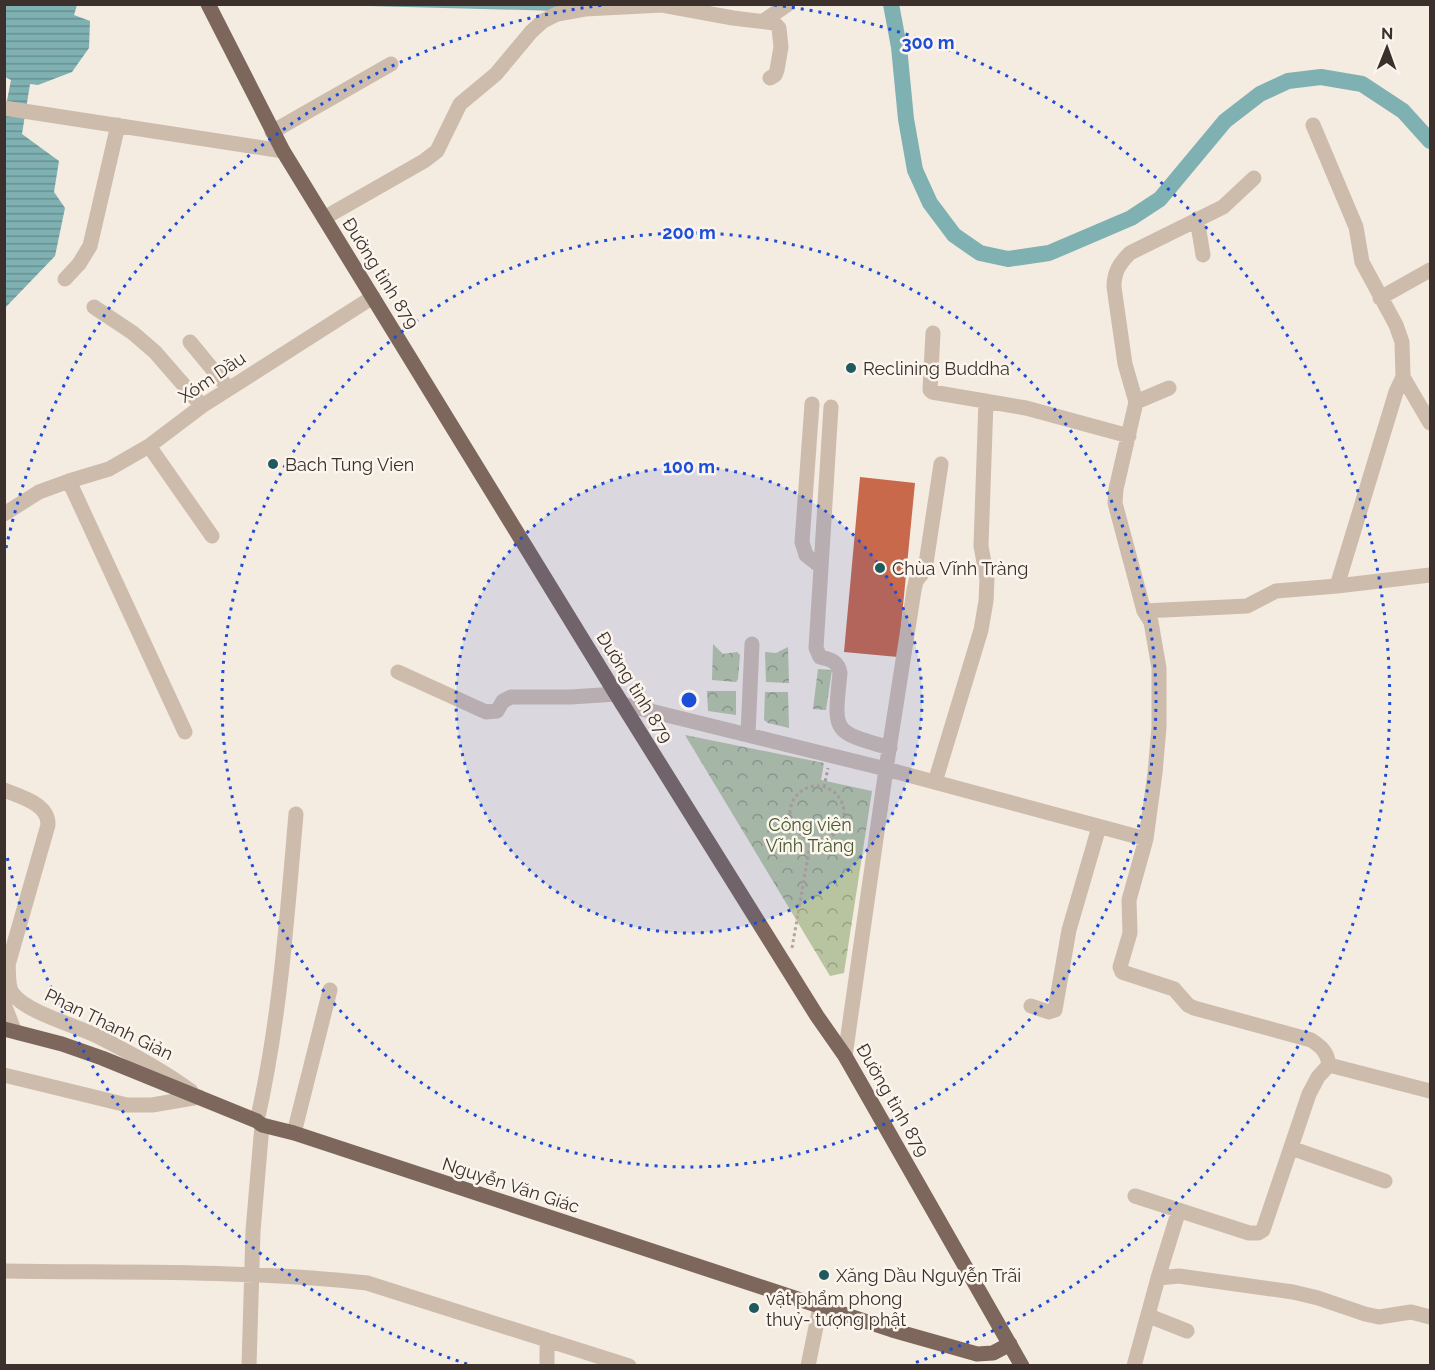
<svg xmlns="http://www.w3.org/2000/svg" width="1435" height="1370" viewBox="0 0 1435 1370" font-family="Raleway,sans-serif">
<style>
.park{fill:url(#park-crowns)}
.water{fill:url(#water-rules)}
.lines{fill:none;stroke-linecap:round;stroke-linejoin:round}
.canal{stroke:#7fb0b2;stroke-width:16}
.building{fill:#c8694b}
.path{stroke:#b9a596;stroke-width:3;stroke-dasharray:3 3;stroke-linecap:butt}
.minor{stroke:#cdbbac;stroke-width:15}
.major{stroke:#7d675c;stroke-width:15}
.ring{fill:none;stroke:#1d4ed8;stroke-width:3;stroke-dasharray:3 6}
.poi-dot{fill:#1f5a5e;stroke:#fbf5ee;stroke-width:2}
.labels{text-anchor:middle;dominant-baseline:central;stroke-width:5;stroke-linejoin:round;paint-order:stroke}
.street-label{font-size:18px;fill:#3b302b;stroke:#fbf5ee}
.poi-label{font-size:18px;fill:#3b302b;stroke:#fbf5ee;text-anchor:start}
.park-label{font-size:18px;fill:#4a5a2e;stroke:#fbf5ee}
.centre{fill:#1d4ed8;stroke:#fbf5ee;stroke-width:3}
.ring-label{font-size:18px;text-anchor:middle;font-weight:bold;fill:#1d4ed8;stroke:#fbf5ee;stroke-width:5;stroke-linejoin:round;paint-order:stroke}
</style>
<defs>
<pattern id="park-crowns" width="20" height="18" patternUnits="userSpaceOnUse" patternTransform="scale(1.5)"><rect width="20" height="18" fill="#b8c4a0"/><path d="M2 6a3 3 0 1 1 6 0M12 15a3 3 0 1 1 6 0" fill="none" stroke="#97a083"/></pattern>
<pattern id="water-rules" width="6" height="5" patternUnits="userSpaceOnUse" patternTransform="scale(1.5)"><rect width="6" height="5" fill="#7fb0b2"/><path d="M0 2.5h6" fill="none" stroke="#699091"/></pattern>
</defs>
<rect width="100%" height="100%" fill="#f4ebe1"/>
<!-- park -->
<path class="park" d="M713 644 723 654 737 652 740 655 738 679 736 682 712 680Z
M788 647 789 683 766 682 765 652 776 653Z
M818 669 832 670 826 710 813 709Z
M707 691H736V715L708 711Z
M765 692H788L789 728 768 723 764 720Z
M685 735 824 763 821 780 872 791 844 973 830 976Z"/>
<!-- water -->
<path class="water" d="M5 5H77L74 15 90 21 89 48 72 72 38 85 30 84 22 134 59 161 54 192 65 208 55 256 5 308 4 116 11 80 5 77Z
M331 5H562L561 11Z"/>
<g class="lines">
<!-- canal -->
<path class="canal" d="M891 4 899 47 906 119 915 170 930 203 954 235 980 253 1008 259 1049 253 1131 218 1160 199 1225 121 1260 94 1288 81 1321 77 1362 84 1403 111 1430 141"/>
</g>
<!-- building -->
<path class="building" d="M860 477 915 483 898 657 844 652Z"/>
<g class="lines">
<!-- path -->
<path class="path" d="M790 813a27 27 0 1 1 54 0a27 27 0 1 1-54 0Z
M824 787 828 768
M792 948 811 840"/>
<!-- minor -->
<path class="minor" d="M585 4V9L662 5 733 18 774 23 779 28 781 47 777 70 775 75 770 78
M765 20 788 4
M4 108 283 151
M1313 125 1356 227 1362 262 1396 325 1402 342 1403 377 1430 423
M272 132 391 64
M324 218 424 161 437 151 460 104 496 74 531 32 543 21 557 14 585 9
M1197 219 1203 255
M65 279 79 264 90 246 118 125
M1380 298 1430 270
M94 307 133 333 155 352 202 406
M933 333 930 390 932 392 1026 408 1129 436
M190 342 228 388
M1136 402 1169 388
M812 404 802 542 806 555 821 567
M831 407 816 648 820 657C831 660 838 661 840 673 834 733 831 731 890 748
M149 446 212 536
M941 464 925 570 916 581 914 590 886 769 1146 839 1155 773 1159 727V668L1151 622 1144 611 1115 503 1116 489 1136 402 1125 364 1114 287C1114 272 1119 264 1130 253L1223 207 1254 178
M69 481 109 469 149 446 202 406 373 297
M4 514 39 492 69 481 185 732
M1337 586 1430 575
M1144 611 1247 606 1276 591 1337 586 1396 392 1403 377
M398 672 486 712 497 711 503 701 511 697H571L616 694
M622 704 886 769 845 1056
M748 734 752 644
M935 782 981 630 986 601 987 579 981 546 986 401
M4 790C21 797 49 804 48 825L6 972
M8 963C9 972 7 987 13 994 26 1012 74 1025 95 1035 129 1052 162 1070 191 1091
M4 1004 14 1030
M1031 1006 1049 1012 1055 1010 1069 930 1099 827
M1329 1065 1430 1091
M4 1075 127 1105H152L199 1097
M257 1121C280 1020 287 917 296 814
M294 1133 330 990
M1291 1148 1385 1181
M1135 1196 1249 1233H1258L1263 1230 1309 1094 1318 1077 1329 1065C1327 1052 1322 1047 1311 1040L1194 1008 1188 1005 1174 989 1122 972 1120 967 1130 933 1129 900 1146 839
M4 1271C125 1273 247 1270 367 1283L629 1366
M1158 1278 1179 1210
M1149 1316 1187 1331
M249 1366 253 1231 262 1125
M547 1366V1340
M808 1366 820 1307
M1134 1366 1158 1278 1179 1276 1293 1292 1318 1298 1365 1314 1379 1317 1411 1312 1430 1317"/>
<!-- major -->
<path class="major" d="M208 4 283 151 616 694 817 1016 845 1056 1022 1366
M4 1029 62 1044 102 1058 257 1121 262 1125 294 1133 892 1330 977 1354 993 1353 1010 1344"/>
</g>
<!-- distance rings -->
<circle cx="689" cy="700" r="233" fill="#1d4ed8" fill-opacity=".12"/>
<g class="ring">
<circle cx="689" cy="700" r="233"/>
<circle cx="689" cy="700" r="467"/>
<path d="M467 1364A700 700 0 0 1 6 852M6 548A700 700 0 0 1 604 5M774 5A700 700 0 0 1 911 1364"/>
</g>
<!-- markers -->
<g class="poi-dot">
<circle cx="851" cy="368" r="6"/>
<circle cx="273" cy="464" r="6"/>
<circle cx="880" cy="568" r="6"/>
<circle cx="824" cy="1275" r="6"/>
<circle cx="754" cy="1308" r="6"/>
</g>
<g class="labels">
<!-- street labels -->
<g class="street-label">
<text transform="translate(381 273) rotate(58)">Đường tỉnh 879</text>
<text transform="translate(212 377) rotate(-34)">Xóm Dầu</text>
<text transform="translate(635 687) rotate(58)">Đường tỉnh 879</text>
<text transform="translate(109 1024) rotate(26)">Phan Thanh Giản</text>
<text transform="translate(893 1100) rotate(60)">Đường tỉnh 879</text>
<text transform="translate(511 1185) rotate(18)">Nguyễn Văn Giác</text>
</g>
<!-- poi labels -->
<g class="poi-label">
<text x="863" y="368">Reclining Buddha</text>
<text x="285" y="464">Bach Tung Vien</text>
<text x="892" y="568">Chùa Vĩnh Tràng</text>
<text x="836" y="1275">Xăng Dầu Nguyễn Trãi</text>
<text x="766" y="1298">vật phẩm phong<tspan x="766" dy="21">thuỷ- tượng phật</tspan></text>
</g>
<!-- park labels -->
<g class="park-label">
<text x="810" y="824">Công viên<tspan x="810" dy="21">Vĩnh Tràng</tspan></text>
</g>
</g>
<circle cx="689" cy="700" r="9" class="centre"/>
<g class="ring-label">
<text x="928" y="49">300 m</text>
<text x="689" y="239">200 m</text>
<text x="689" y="473">100 m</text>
</g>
<!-- border -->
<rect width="1435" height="1370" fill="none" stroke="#3b302b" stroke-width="12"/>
<!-- north arrow -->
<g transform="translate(1387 48) rotate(1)" stroke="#fbf5ee" stroke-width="4.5" paint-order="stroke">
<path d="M0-4.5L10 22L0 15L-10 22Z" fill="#3b302b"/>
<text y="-9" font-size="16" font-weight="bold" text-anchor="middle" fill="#3b302b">N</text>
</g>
</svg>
